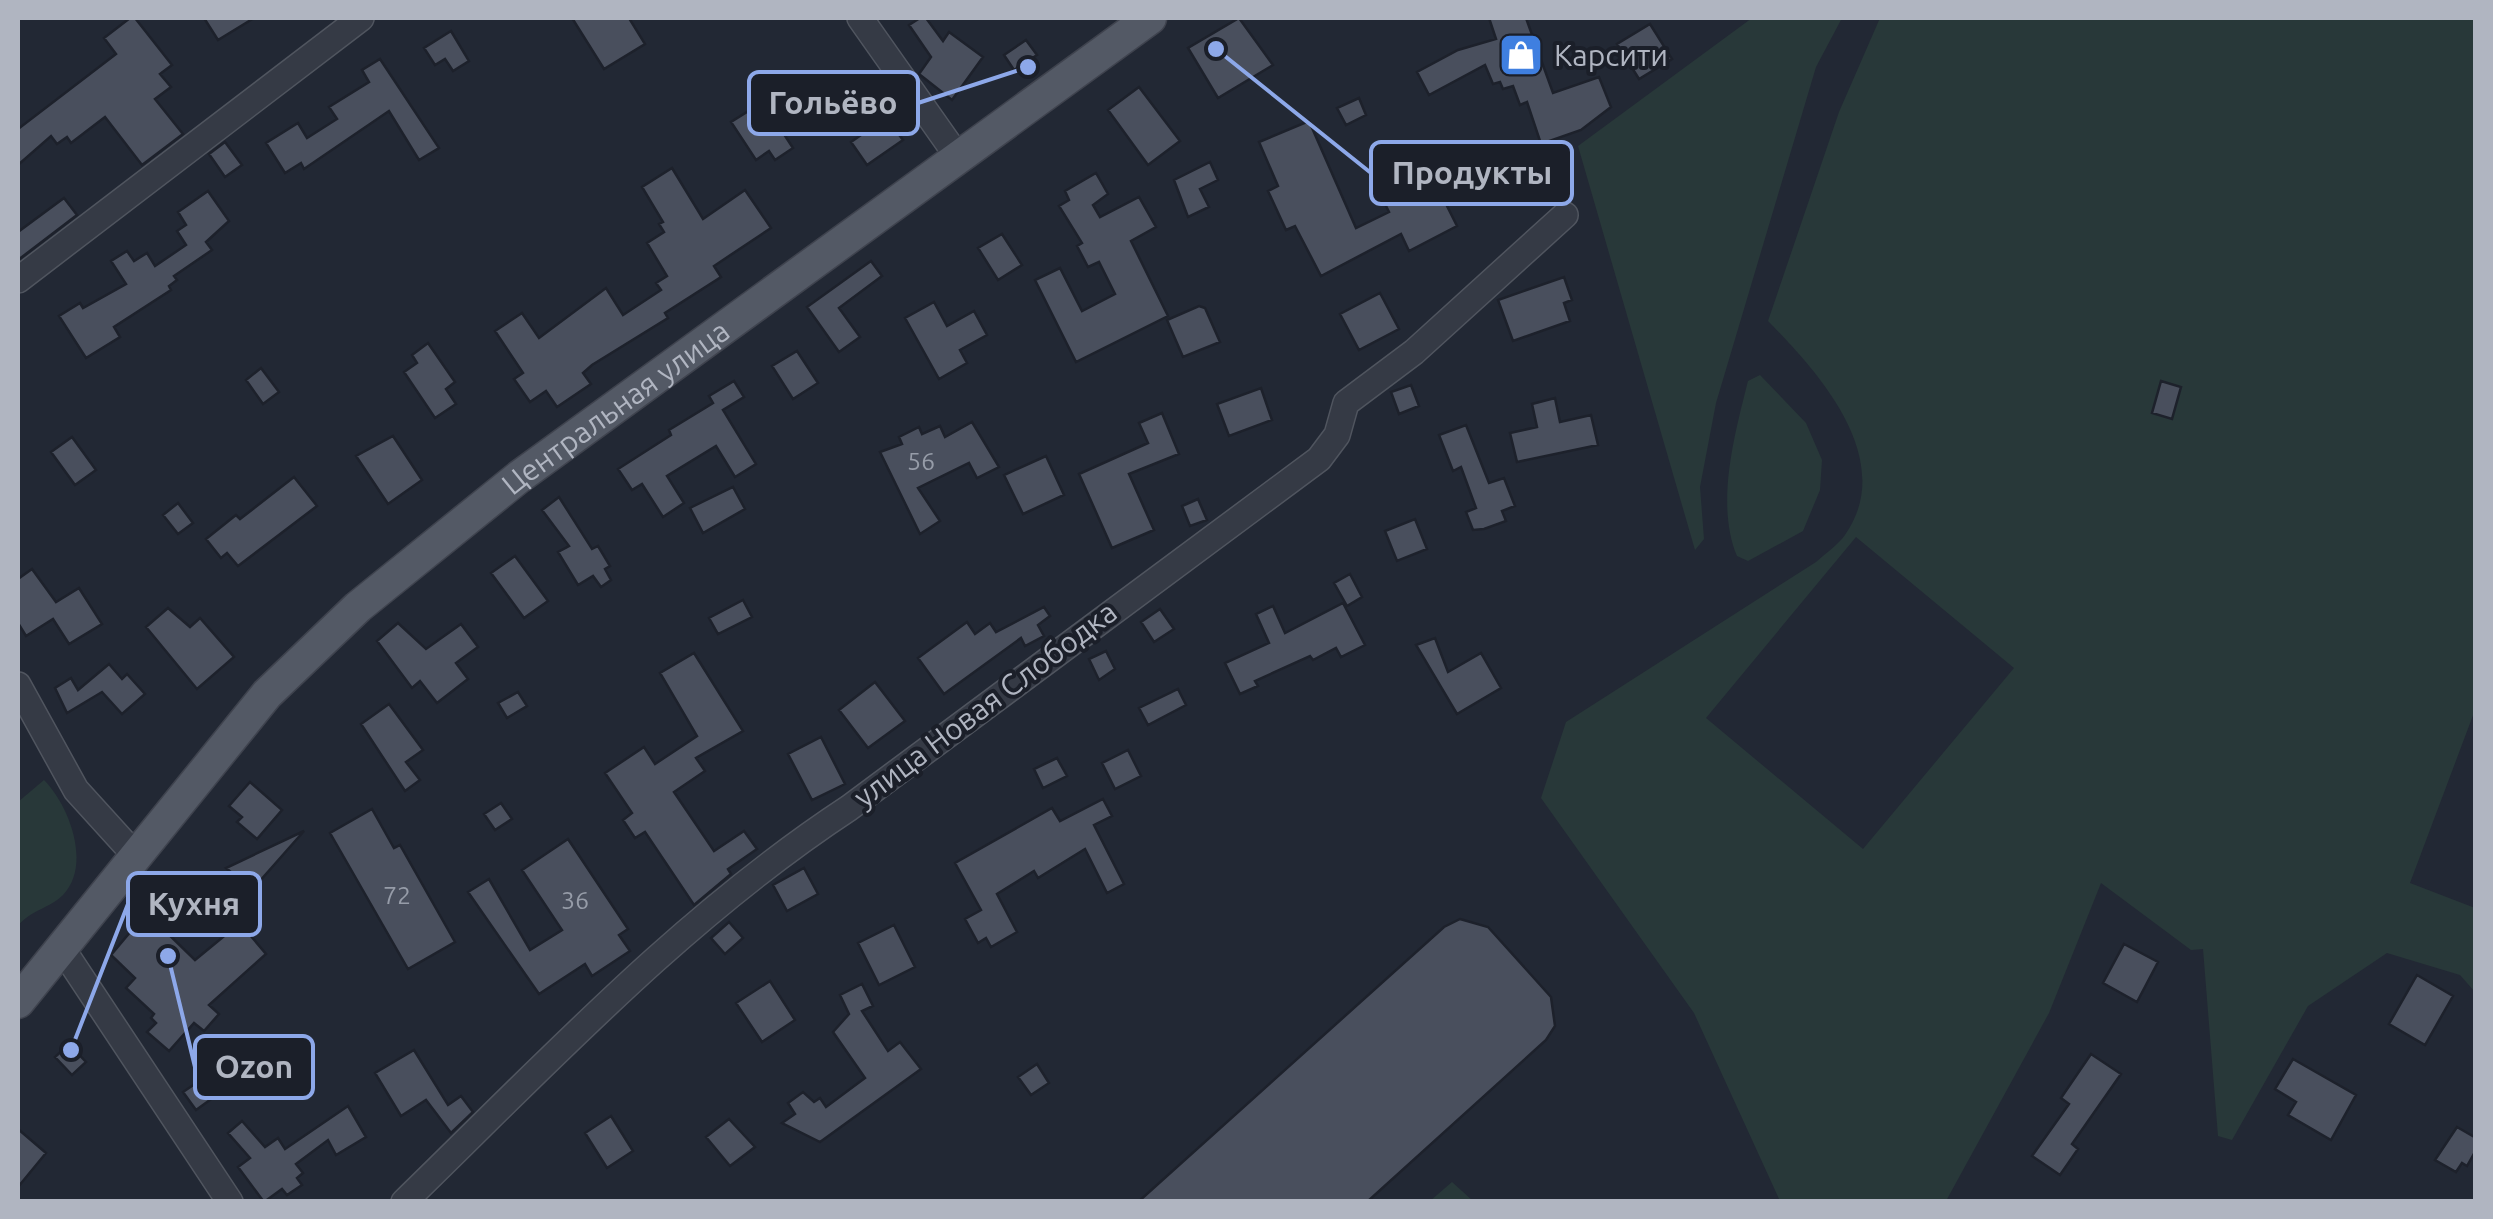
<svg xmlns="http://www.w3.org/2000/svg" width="2493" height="1219" viewBox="0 0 2493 1219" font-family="Ubuntu,sans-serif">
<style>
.green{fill:#283839;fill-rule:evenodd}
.building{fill:#494f5d;stroke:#1d212b;stroke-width:2.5}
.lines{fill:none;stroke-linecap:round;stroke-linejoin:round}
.minor-casing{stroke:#50555f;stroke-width:28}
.major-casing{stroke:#3f434e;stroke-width:35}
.minor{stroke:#353a45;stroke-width:25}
.major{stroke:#535965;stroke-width:32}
.labels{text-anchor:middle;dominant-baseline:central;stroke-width:8;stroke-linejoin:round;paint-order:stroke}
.number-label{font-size:25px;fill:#969ca8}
.poi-label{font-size:30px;fill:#b0b5c1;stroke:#1b1f29;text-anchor:start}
.street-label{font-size:30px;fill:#b0b5c1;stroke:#1b1f29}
.leader{fill:none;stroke:#8da8e9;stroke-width:4}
.callout-dot{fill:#8da8e9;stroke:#1b1f29;stroke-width:4}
.callout{fill:#1b1f29;stroke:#8da8e9;stroke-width:4}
.callout-label{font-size:32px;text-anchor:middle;font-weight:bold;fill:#b0b5c1}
</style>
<rect width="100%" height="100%" fill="#222834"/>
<!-- green -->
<path class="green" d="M1752 18H1842L1816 67 1716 403 1700 487 1704 539 1695 550 1578 146Z
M1880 18H2475V710L2410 883 2475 908V992L2460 975 2387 953 2308 1006 2232 1140 2218 1136 2203 949 2191 950 2101 883 2049 1013 1946 1201H1780L1694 1013 1541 798 1566 722 1816 562C1825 554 1838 545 1845 535 1898 459 1818 372 1768 321L1839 112ZM1856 537 2014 668 1863 849 1706 718Z
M1760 375 1806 423 1822 460 1820 490 1803 531 1748 561 1737 556C1715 504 1735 433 1748 381Z
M44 780C69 805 92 865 63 895 50 908 29 911 18 926V802Z
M1452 1182 1473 1201H1430Z"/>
<!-- building -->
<path class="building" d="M130 18H135L172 65 160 74 171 87 155 99 183 134 142 165 105 117 71 143 67 137 57 144 51 136 18 165V129L116 54 104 38Z
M204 18H254L218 40Z
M572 18H629L645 44 604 69Z
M920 18H926L943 41 949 32 983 57 952 100 919 74 931 57 909 25Z
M1239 18 1273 65 1218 98 1188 48Z
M1489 18H1526L1553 93 1599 77 1611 107 1581 130 1541 144 1527 102 1520 105 1513 86 1503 89 1500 82 1493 84 1485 65 1429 95 1417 72 1458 50 1496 39Z
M1650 24 1672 59 1639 79 1617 44Z
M451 31 469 61 453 71 445 59 435 65 424 48Z
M1026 40 1037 55 1014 70 1004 55Z
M380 59 439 148 419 160 389 111 304 169 301 163 285 173 266 143 298 123 307 138 337 119 329 107 369 82 362 70Z
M1139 87 1180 141 1148 165 1108 110Z
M869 95 903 140 867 165 851 142 864 133 848 110Z
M1359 98 1366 115 1346 125 1337 108Z
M763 102 793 148 775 160 769 151 756 160 731 122Z
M1309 121 1356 228 1389 212 1373 180 1392 170 1408 202 1437 186 1457 226 1409 251 1401 234 1321 276 1295 226 1286 230 1268 191 1278 186 1259 142Z
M225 142 242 165 225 177 209 154Z
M1210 162 1218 180 1200 189 1209 207 1188 217 1174 180Z
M672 168 703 219 745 190 771 228 714 266 721 277 665 313 668 318 592 365 583 373 591 384 557 407 546 391 530 402 514 379 523 373 495 331 522 313 539 338 606 288 623 315 661 290 656 283 667 276 647 243 664 232 659 224 663 222 642 187Z
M1096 173 1108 194 1093 205 1100 217 1139 197 1156 227 1131 241 1168 316 1076 362 1035 280 1060 268 1082 311 1115 294 1099 262 1088 267 1077 246 1082 243 1059 206 1069 200 1065 191Z
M208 191 229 221 206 242 212 250 174 276 177 280 169 286 171 290 114 327 120 337 86 358 59 316 80 303 83 308 126 284 111 261 127 251 134 261 147 253 155 266 186 245 177 231 186 225 178 212Z
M64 198 77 215 18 260V232Z
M1002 234 1022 265 998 280 978 248Z
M871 261 882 276 839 308 860 337 839 352 807 307Z
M1564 277 1572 300 1564 303 1570 321 1513 341 1498 300Z
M1380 293 1399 329 1359 350 1340 314Z
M934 302 947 326 974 311 987 335 960 350 967 363 939 379 905 318Z
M1199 306 1205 308 1220 342 1183 357 1167 320Z
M428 343 455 382 446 389 456 404 435 418 404 372 417 363 412 355Z
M797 351 818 383 793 399 772 366Z
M261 368 279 392 263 404 246 380Z
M734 381 744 397 723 410 756 464 735 477 716 446 667 476 684 503 663 517 642 484 632 490 618 469 671 435 669 430 713 403 709 396Z
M2161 381 2181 387 2172 419 2152 413Z
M1411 385 1419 406 1399 414 1391 392Z
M1261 388 1272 420 1229 436 1217 404Z
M1555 398 1560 422 1591 415 1598 445 1517 462 1510 433 1537 427 1532 404Z
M1162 413 1179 454 1129 474 1154 530 1112 548 1079 474 1148 443 1139 423Z
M972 422 999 467 977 478 969 463 918 488 940 521 920 534 880 452 902 444 899 437 919 427 922 434 940 426 945 437Z
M1466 425 1489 483 1504 478 1515 506 1502 511 1506 521 1484 529 1473 530 1466 512 1476 508 1461 467 1453 471 1439 435Z
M393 436 422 480 388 504 356 456Z
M72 437 96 470 75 485 51 452Z
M1046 456 1064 495 1023 514 1004 475Z
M294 477 317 506 238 566 227 553 221 558 206 539 236 515 240 519Z
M733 487 745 509 703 533 690 508Z
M559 497 592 549 598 546 610 566 605 569 611 580 601 587 593 576 578 585 558 552 569 546 542 510Z
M1198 499 1207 520 1190 526 1182 506Z
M178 503 193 523 178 534 163 515Z
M1415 519 1427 549 1397 561 1385 531Z
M515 556 548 601 524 618 491 573Z
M32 569 56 602 79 588 102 624 69 644 53 619 26 636 18 623V579Z
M1350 574 1362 597 1347 606 1334 583Z
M743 600 752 617 718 634 709 618Z
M1343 603 1365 645 1341 657 1336 648 1313 660 1310 656 1255 681 1258 686 1240 694 1225 663 1269 643 1256 614 1273 606 1285 633Z
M1044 607 1050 616 1038 625 1044 636 1025 646 1021 638 944 694 918 658 967 622 975 634 990 623 996 632Z
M168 608 190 627 200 618 234 657 197 689 146 627Z
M1160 609 1174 629 1154 642 1141 622Z
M398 623 426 649 461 624 478 647 456 663 468 679 437 703 420 681 412 688 377 641Z
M1435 638 1448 672 1481 653 1501 688 1457 714 1416 645Z
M1106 651 1115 669 1099 680 1089 659Z
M694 653 743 731 696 758 705 771 674 792 714 851 744 831 757 849 728 869 731 874 694 905 645 832 635 838 623 820 632 813 605 773 644 747 655 764 697 736 660 673Z
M109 664 122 679 127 674 145 694 122 714 102 692 67 713 55 688 71 678 78 690Z
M875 682 905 721 868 748 839 710Z
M1178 689 1186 705 1148 725 1139 708Z
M518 692 527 706 507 718 498 703Z
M389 704 423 750 406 762 420 780 405 791 361 724Z
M821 737 845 784 812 800 788 754Z
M1128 750 1141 776 1115 789 1102 763Z
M1057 758 1067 776 1043 788 1034 769Z
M250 782 282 810 257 839 237 822 242 817 229 806Z
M1103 799 1112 816 1094 825 1124 884 1107 893 1085 849 1038 878 1034 871 997 894 1017 932 991 947 986 938 978 943 965 919 981 910 955 863 1052 808 1060 821Z
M501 803 512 819 495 830 484 814Z
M372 809 394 848 400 845 455 942 408 969 330 833Z
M304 831 252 890 226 868Z
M568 839 628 929 619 935 630 951 592 976 585 964 539 994 468 892 489 879 530 950 562 930 522 870Z
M804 868 818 894 787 911 773 885Z
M157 908 169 925 163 929 195 960 240 923 266 954 209 1005 219 1014 204 1031 194 1023 169 1051 147 1032 156 1023 151 1018 154 1014 126 988 135 978 111 955 142 918Z
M1460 919 1488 927 1551 997 1555 1026 1546 1040 1367 1202H1138L1444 927Z
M729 922 743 938 725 954 711 938Z
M894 925 915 967 879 985 858 943Z
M2124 944 2158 962 2137 1002 2103 983Z
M2417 975 2453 996 2425 1045 2389 1024Z
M770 981 795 1020 762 1042 736 1003Z
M862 984 873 1006 862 1011 888 1051 900 1042 921 1069 820 1142 782 1123 795 1114 788 1103 803 1092 814 1102 820 1098 826 1107 865 1078 833 1032 849 1014 840 995Z
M69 1044 86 1062 72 1075 55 1057Z
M414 1050 448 1105 461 1096 473 1112 451 1133 426 1100 401 1116 375 1073Z
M2091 1054 2121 1074 2072 1144 2078 1149 2060 1175 2032 1156 2069 1104 2061 1098Z
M2293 1059 2356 1095 2331 1140 2288 1115 2296 1102 2275 1089Z
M1037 1064 1049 1083 1031 1095 1018 1077Z
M208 1075 221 1092 196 1110 183 1092Z
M348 1106 366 1137 336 1155 328 1140 296 1164 303 1173 297 1178 302 1185 287 1195 282 1189 264 1202 238 1167 250 1158 228 1133 242 1121 265 1147 278 1138 285 1149Z
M611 1116 633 1151 607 1168 585 1133Z
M729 1119 755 1147 730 1166 706 1137Z
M2457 1127 2476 1138V1150L2467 1166 2462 1163 2456 1172 2435 1160Z
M18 1129 46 1153 18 1187Z"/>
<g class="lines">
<defs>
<path id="minor" d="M860 18 958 157
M18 280 361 18
M18 685 76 790 135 855
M61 947 230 1202
M404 1202C546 1064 683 917 849 808L1319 459 1337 435 1346 403 1414 352 1565 215"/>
<g id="major">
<path id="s1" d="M18 1002 267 694 358 607 519 477 1150 18"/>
</g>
</defs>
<!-- minor casing -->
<use href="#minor" class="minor-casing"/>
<!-- major casing -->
<use href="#major" class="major-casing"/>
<!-- minor -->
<use href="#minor" class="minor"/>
<!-- major -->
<use href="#major" class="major"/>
</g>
<!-- icons -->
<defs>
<symbol id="shop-square" viewBox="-11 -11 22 22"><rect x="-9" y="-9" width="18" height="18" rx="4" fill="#3f7fe0" stroke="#1b1f29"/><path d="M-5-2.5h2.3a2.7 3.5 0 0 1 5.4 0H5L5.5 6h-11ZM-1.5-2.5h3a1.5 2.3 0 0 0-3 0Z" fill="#fff"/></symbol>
</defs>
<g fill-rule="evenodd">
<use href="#shop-square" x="1496" y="30" width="50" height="50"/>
</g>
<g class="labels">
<!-- number labels -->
<g class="number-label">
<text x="921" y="461">56</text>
<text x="397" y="895">72</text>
<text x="575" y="900">36</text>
</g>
<!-- poi labels -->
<g class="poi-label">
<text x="1554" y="55">Карсити</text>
</g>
<!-- street labels -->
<g class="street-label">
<text stroke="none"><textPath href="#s1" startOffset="848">Центральная улица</textPath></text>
<text transform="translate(985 704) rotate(-37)">улица Новая Слободка</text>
</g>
</g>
<!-- callouts -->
<path class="leader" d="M1028 67L918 103M1216 49L1371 173M71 1050L128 904M168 956L195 1067"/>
<g class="callout-dot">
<circle cx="1028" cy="67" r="10"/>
<circle cx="1216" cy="49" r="10"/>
<circle cx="71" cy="1050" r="10"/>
<circle cx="168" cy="956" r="10"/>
</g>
<g class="callout">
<rect x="749" y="72" width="169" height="62" rx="10"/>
<rect x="1371" y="142" width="201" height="62" rx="10"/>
<rect x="128" y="873" width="132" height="62" rx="10"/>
<rect x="195" y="1036" width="118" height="62" rx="10"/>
</g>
<g class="callout-label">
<text x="833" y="114">Гольёво</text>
<text x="1472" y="184">Продукты</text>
<text x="194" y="915">Кухня</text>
<text x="254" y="1078">Ozon</text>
</g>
<!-- border -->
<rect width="2493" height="1219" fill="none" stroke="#b0b5c1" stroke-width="40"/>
</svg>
